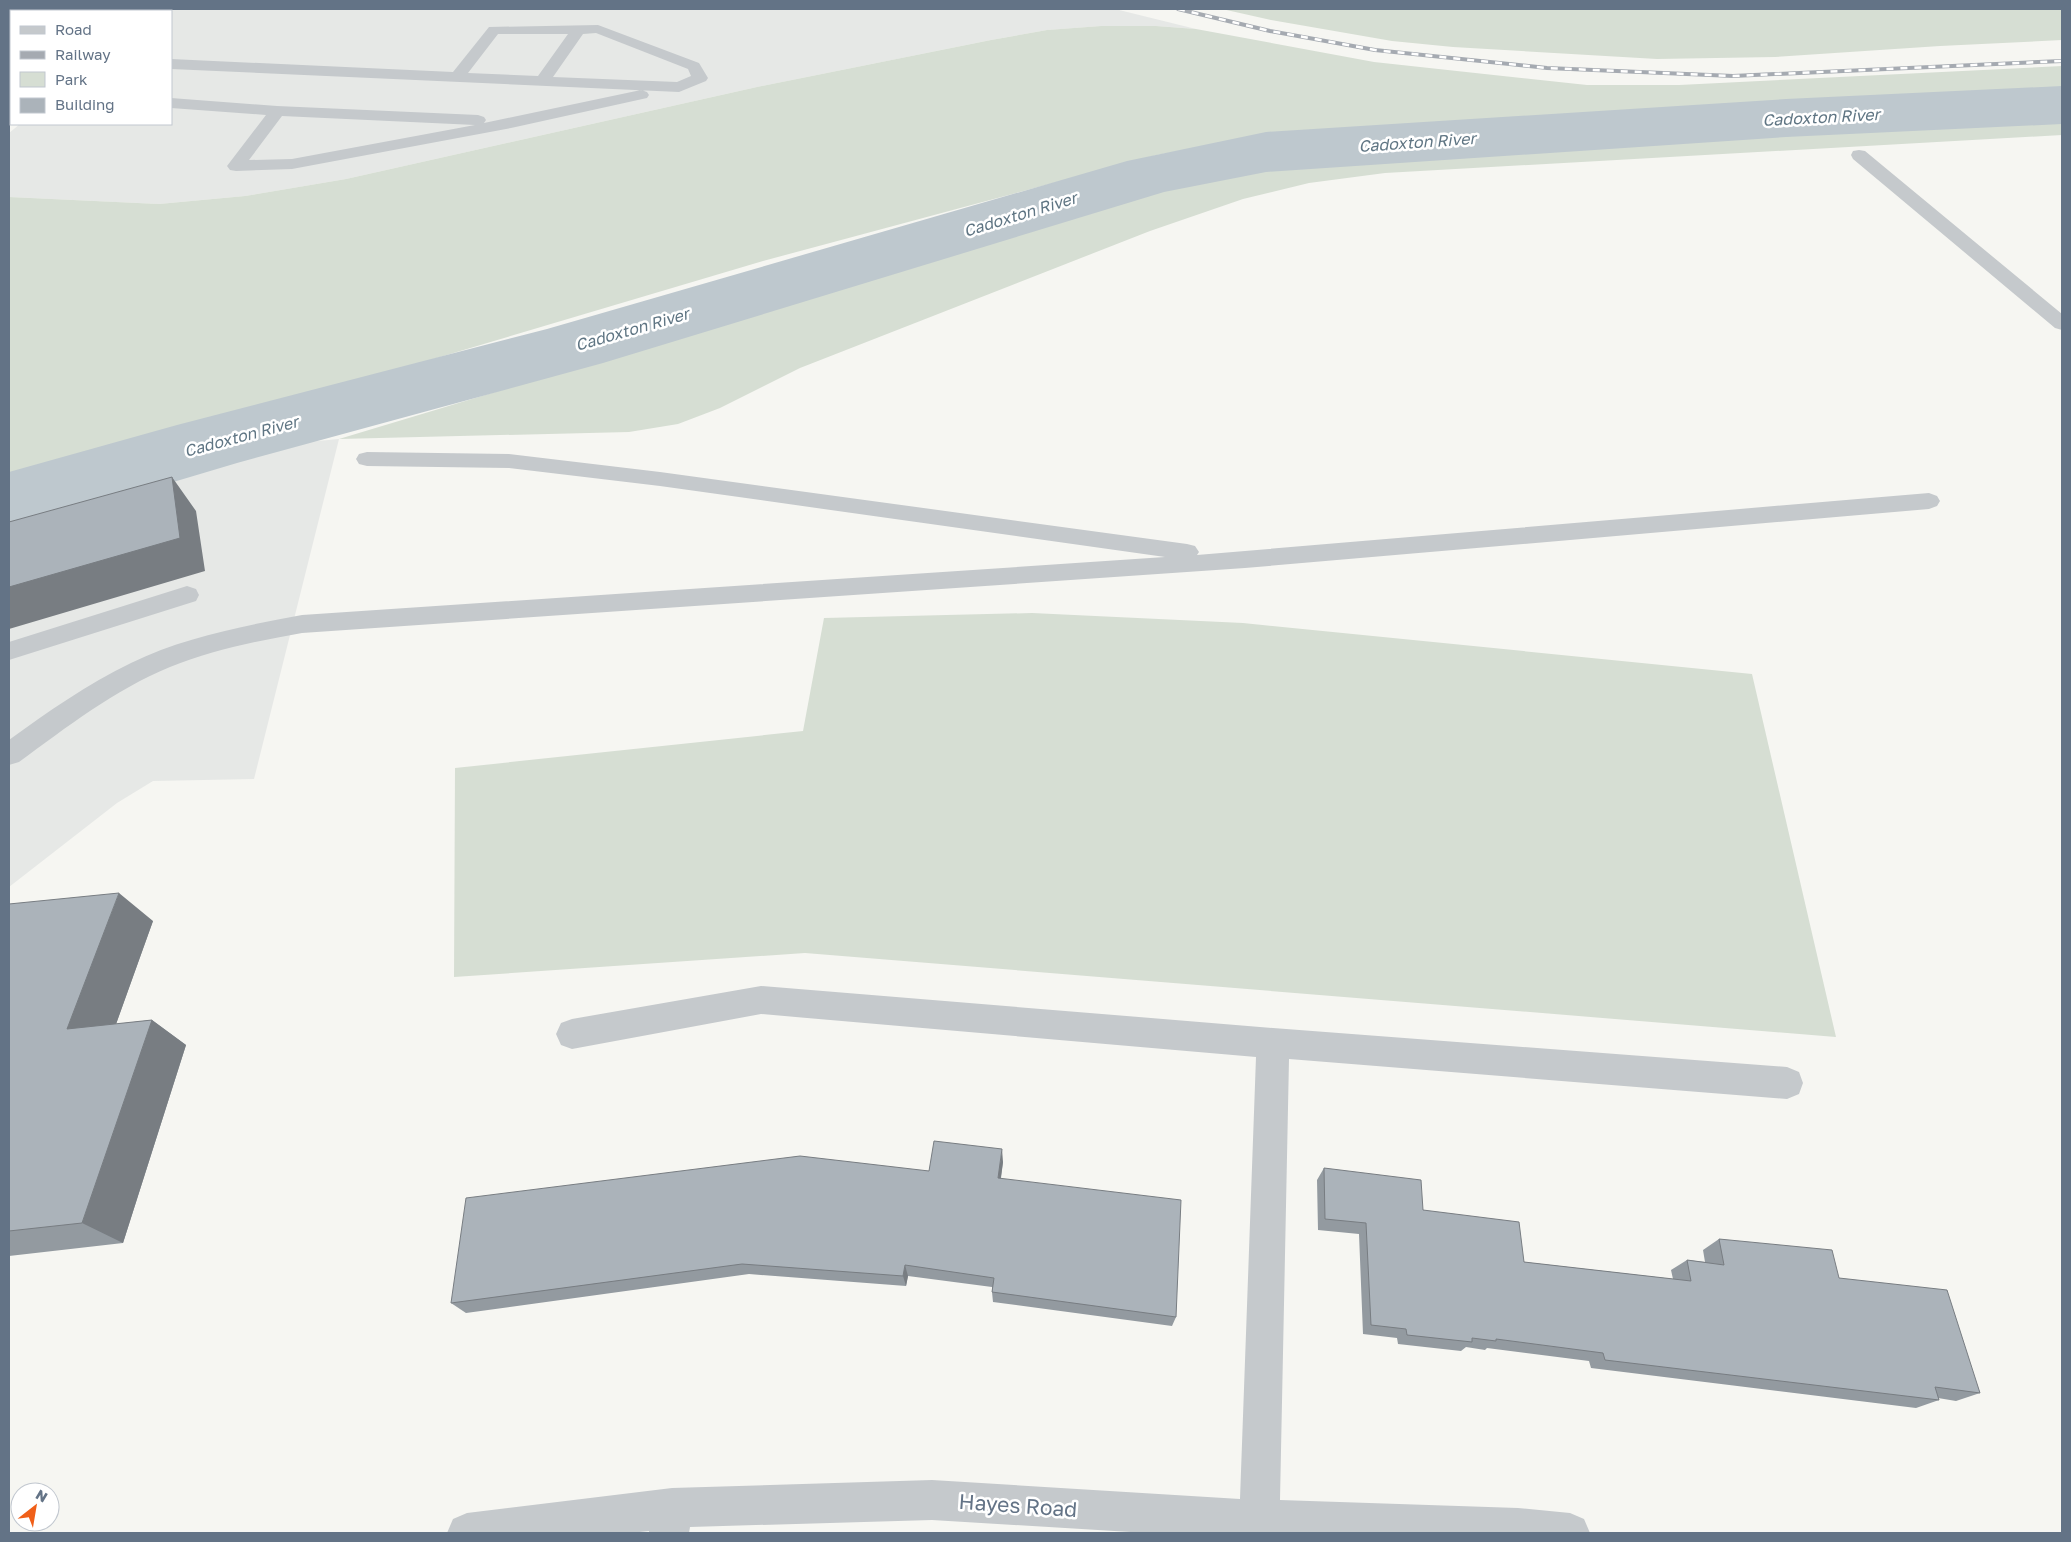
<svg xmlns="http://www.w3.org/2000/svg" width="2071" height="1542" viewBox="0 0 2071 1542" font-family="'Golos Text',sans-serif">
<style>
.built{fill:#e6e8e6}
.green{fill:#d6ded3}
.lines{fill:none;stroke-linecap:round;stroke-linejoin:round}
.river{fill:#bec8ce;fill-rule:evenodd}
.minor{fill:#c5c9cc;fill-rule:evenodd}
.rail-casing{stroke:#a5aab1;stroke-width:4}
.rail{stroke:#fff;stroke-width:2.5;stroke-dasharray:7;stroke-linecap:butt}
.wall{fill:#939aa0}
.shaded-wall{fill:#787d82}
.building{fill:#abb3ba;stroke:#787d82}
.labels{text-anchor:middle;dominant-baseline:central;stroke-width:5;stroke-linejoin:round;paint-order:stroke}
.far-water-label{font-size:16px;font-style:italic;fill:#5f7583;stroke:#fff}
.near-street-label{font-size:21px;fill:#637386;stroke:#fff}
</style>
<rect width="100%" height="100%" fill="#f6f6f2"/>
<!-- built -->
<path class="built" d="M164 9H1115L1196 29 1156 26H1101L1047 30 991 40 757 87 346 179 245 196 159 204 9 197V133L20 124H171V11H161Z
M339 439 254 779 153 781 117 803 9 887V516L243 448Z"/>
<!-- green -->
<path class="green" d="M9 9H70L66 11H11V52L9 54Z
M1222 9H2062V40L1940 46 1775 57 1657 59 1453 47 1392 41 1271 20Z
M1101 26H1156L1196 29 1374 62 1587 85H1679L2062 66V87L1288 136 1227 142 1157 155 763 261 295 400 9 480V197L159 204 245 196 346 179 757 87 991 40 1047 30Z
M2062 117V135L1385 173 1309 183 1243 199 1150 231 800 368 720 408 678 424 629 432 339 439 1183 185 1248 169 1337 157Z
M1032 613 1243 623 1752 674 1836 1037 805 953 454 977 455 768 803 731 824 618Z"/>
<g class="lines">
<!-- river -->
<path class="river" d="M2062 86V124L1786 137 1266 172 1164 192 603 363 237 463 9 531V472L177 425 547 329 1127 161 1266 132 1786 99Z"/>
<!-- minor -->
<path class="minor" d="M113 9H129L128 11H112Z
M598 25 699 63 708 78 706 81 679 92 171 69V59L453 72 489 27ZM596 33 688 69 691 76 677 82 553 77 583 34ZM498 34H568L538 76 468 73Z
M11 83V94L9 95V84Z
M641 90 647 92 649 95 647 98 511 128 292 169 236 171 230 170 227 166 266 115 171 108V98L277 106 478 115 484 117 486 120 484 123ZM282 116 475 125 292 159 249 160Z
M1859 150 1865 151 2062 314V330L2055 328 1853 159 1851 155 1853 151Z
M367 452 509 454 660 472 1187 544 1195 546 1199 552 1197 555 1929 493 1937 496 1940 501 1937 506 1929 509 1245 568 302 633C257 641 212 650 170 667 114 690 67 727 19 762L9 765V740C48 712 87 684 131 663 184 637 244 626 302 615L1165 557 660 486 509 468 367 466 359 464 356 459 359 454Z
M187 586 196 589 199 595 196 601 9 660V642Z
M761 986 1273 1028 1787 1067 1799 1072 1803 1083 1799 1094 1787 1099 1289 1059 1280 1500 1518 1508 1570 1513 1584 1519 1590 1533H1147L932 1520 690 1527 689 1533H649V1531L630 1533H447L453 1519 467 1513 672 1488 932 1480 1240 1499 1256 1057 761 1014 572 1049 561 1045 556 1034 561 1023 572 1019Z"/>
<defs>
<path id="rail" d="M1178 9 1270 31 1375 50 1547 68 1733 76 2062 61"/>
</defs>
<!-- rail casing -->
<use href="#rail" class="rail-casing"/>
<!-- rail -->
<use href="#rail" class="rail"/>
</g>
<!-- wall -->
<path class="wall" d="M9 904 153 921 116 1024 152 1020 186 1045 123 1243 9 1256Z
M1003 1162 1001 1178 1176 1317 1172 1326 993 1302 992 1292V1287L908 1276 906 1286 749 1274 466 1313 451 1303 929 1171Z
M1324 1168 1423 1210 1524 1262 1673 1279 1671 1270 1687 1260 1705 1262 1703 1250 1719 1239 1839 1278 1980 1393 1956 1401 1938 1398 1939 1400 1916 1408 1591 1368 1589 1361 1487 1348 1485 1350 1466 1347 1461 1351 1398 1344 1397 1338 1363 1334 1359 1234 1318 1230 1317 1180Z"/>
<!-- shaded-wall -->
<path class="shaded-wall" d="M172 477 196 511 205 571 9 629V587Z
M119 893 153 921 105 1055 67 1029Z
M152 1020 186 1045 123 1243 82 1223Z
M1002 1149 1003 1162 999 1190 998 1178Z
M905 1265 908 1276 906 1286 903 1276Z"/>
<!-- building -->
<path class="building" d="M172 477 180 538 9 587V522Z
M119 893 67 1029 152 1020 82 1223 9 1231V904Z
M934 1141 1002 1149 998 1178 1181 1200 1176 1317 992 1292 994 1278 905 1265 903 1276 742 1264 451 1303 466 1198 800 1156 929 1171Z
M1324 1168 1421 1180 1423 1210 1519 1222 1524 1262 1691 1281 1687 1260 1724 1265 1719 1239 1832 1250 1839 1278 1947 1290 1980 1393 1935 1387 1939 1400 1605 1360 1603 1353 1496 1339V1341L1472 1338V1342L1407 1335 1406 1329 1371 1325 1366 1223 1325 1219Z"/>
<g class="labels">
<!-- far-water labels -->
<g class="far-water-label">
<text transform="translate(1821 117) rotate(-3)">Cadoxton River</text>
<text transform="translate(1417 142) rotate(-4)">Cadoxton River</text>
<text transform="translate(1020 214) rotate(-17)">Cadoxton River</text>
<text transform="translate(632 329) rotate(-16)">Cadoxton River</text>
<text transform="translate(241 436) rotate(-15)">Cadoxton River</text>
</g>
<!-- near-street labels -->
<g class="near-street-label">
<text transform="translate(1018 1505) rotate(4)">Hayes Road</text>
</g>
</g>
<!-- border -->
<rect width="2071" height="1542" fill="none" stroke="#637386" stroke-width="20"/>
<!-- legend -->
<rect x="10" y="10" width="162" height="115" fill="#ffffff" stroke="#c1c7cf"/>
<rect x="20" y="26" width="25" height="8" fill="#c5c9cc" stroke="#c1c7cf"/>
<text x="55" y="35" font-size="15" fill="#637386">Road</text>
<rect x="20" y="51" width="25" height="8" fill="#a5aab1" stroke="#c1c7cf"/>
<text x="55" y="60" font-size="15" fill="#637386">Railway</text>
<rect x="20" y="72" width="25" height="15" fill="#d6ded3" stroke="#c1c7cf"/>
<text x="55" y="85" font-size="15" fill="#637386">Park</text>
<rect x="20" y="98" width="25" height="15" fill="#abb3ba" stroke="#c1c7cf"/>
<text x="55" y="110" font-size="15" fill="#637386">Building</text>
<!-- north arrow -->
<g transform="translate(35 1507) rotate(31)"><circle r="24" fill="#ffffff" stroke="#c1c7cf"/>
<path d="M0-4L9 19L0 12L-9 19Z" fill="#f05f18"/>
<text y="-8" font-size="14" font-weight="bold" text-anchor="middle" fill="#637386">N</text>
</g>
</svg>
